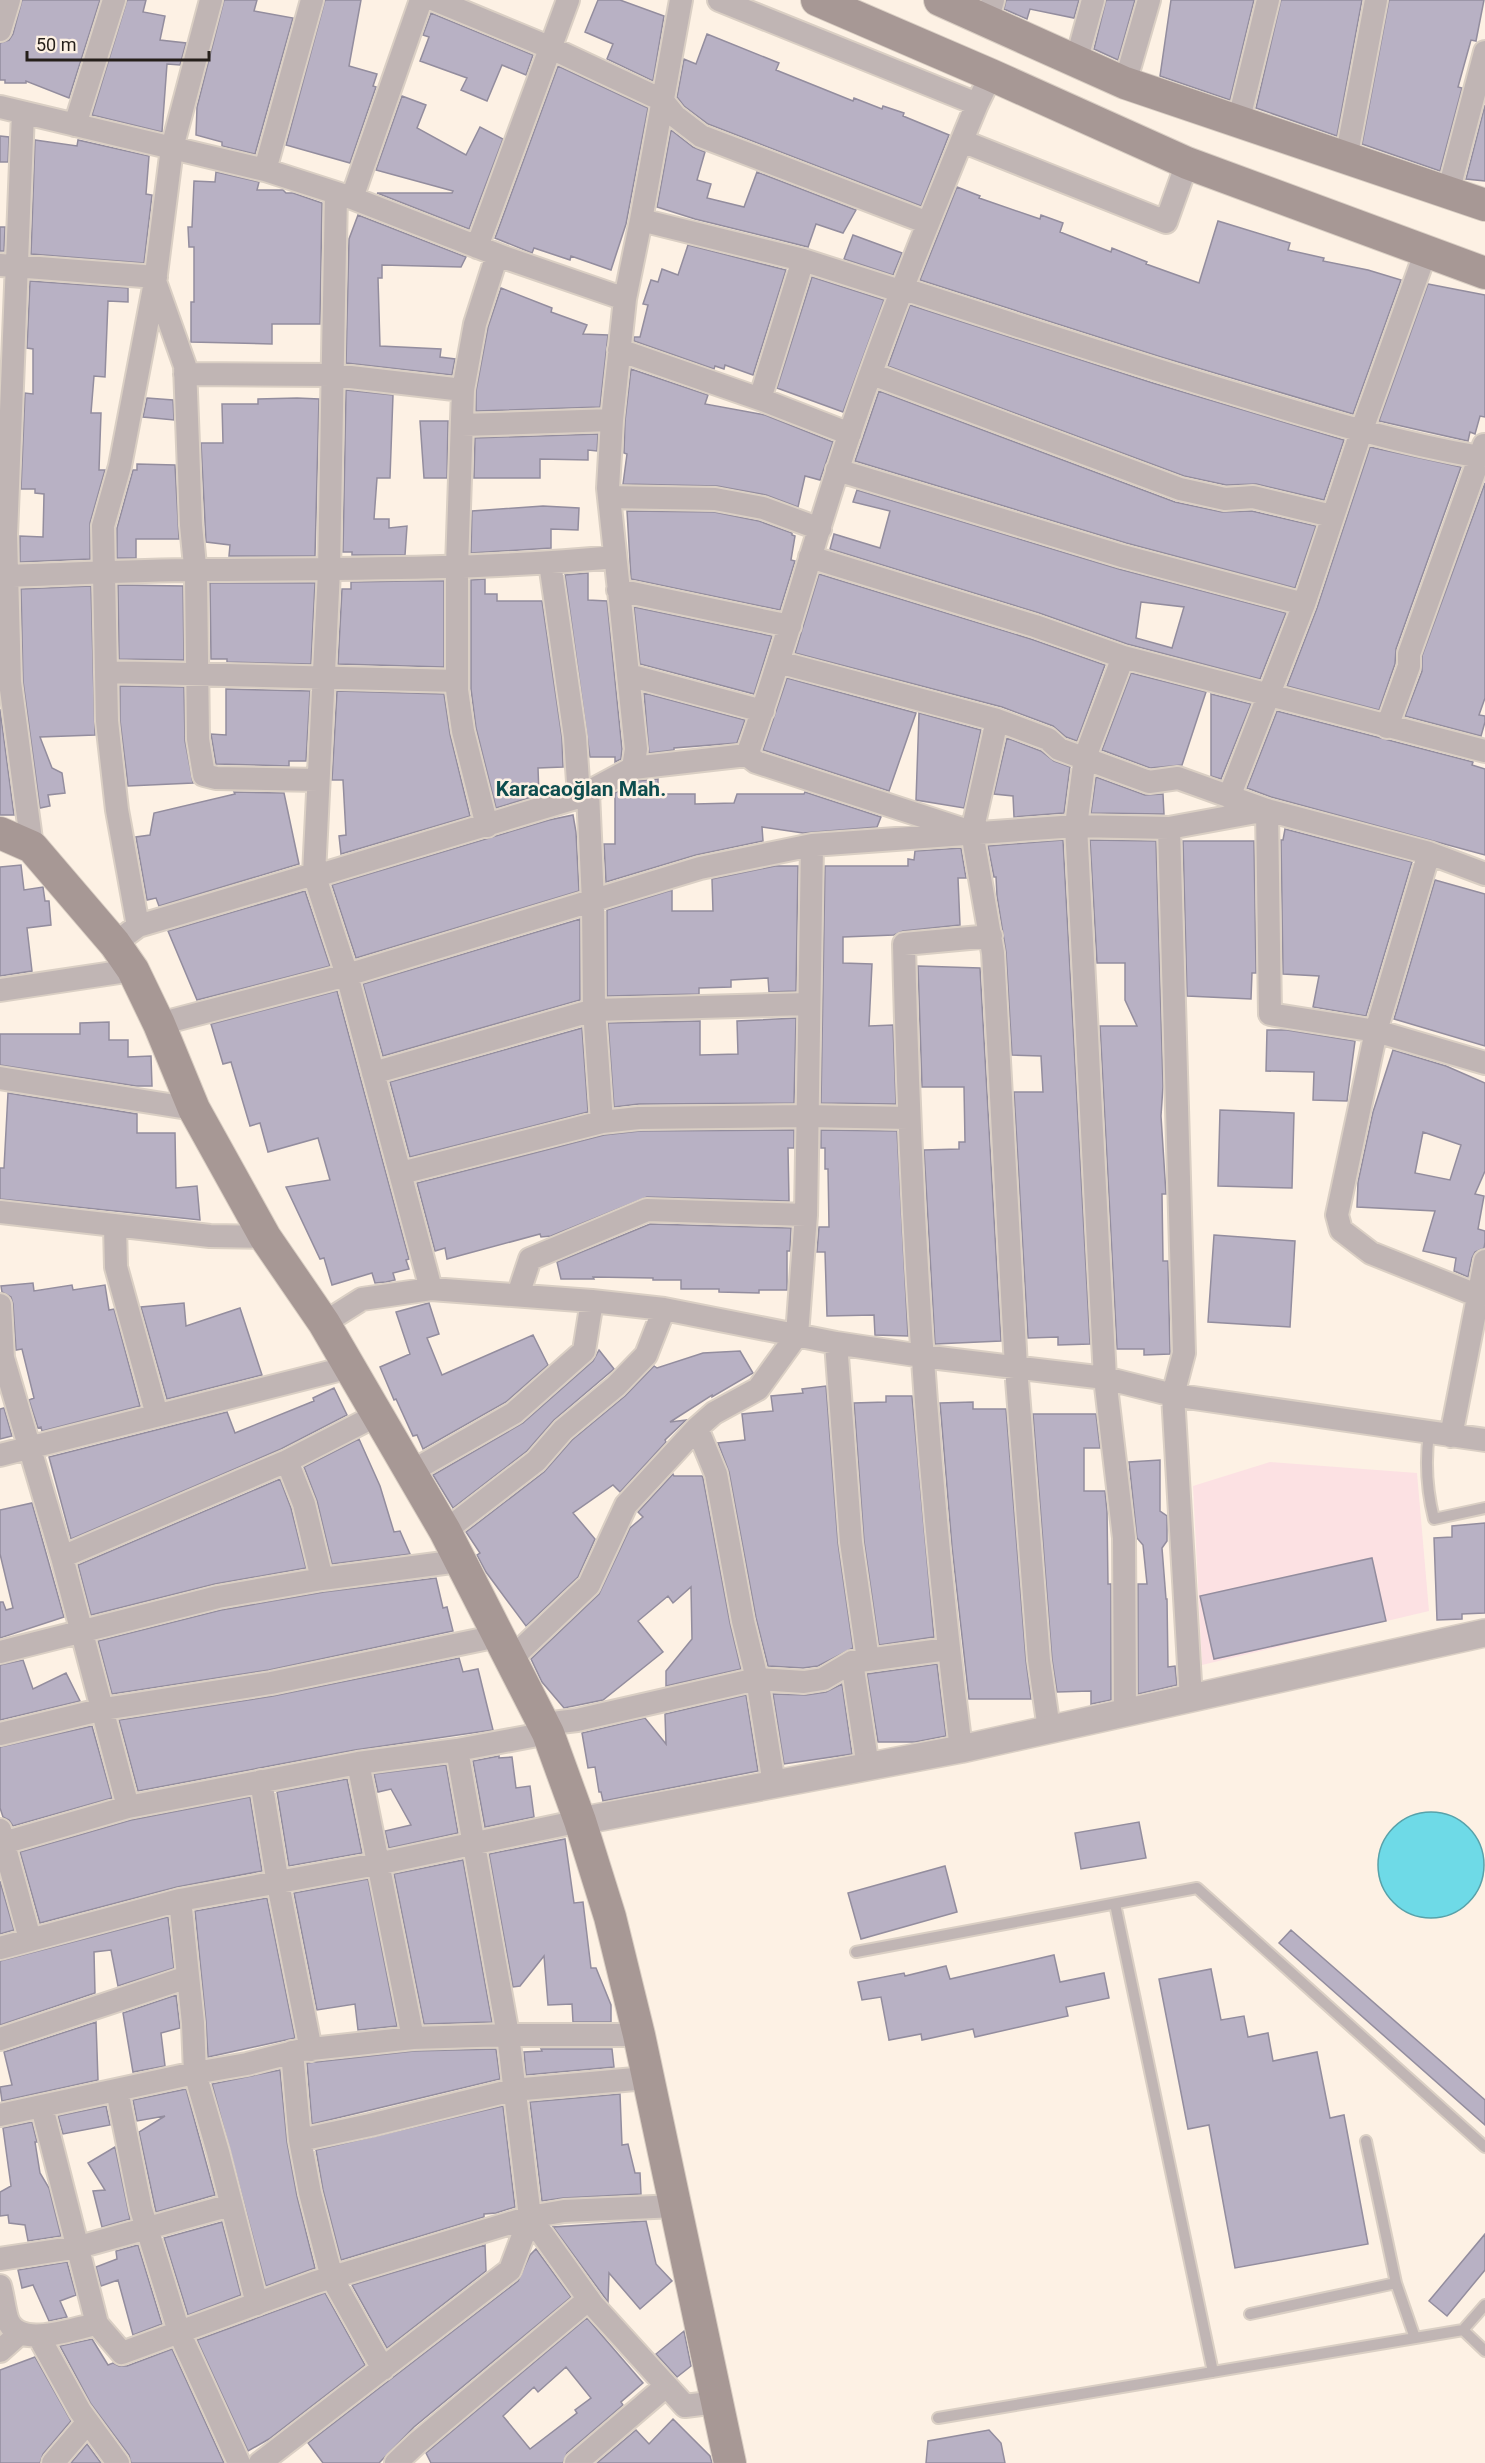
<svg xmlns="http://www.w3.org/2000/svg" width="1485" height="2463" viewBox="0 0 1485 2463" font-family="Roboto,sans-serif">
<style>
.education{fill:#fce1e3}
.water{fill:#6edae7;stroke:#58a2aa;stroke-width:1.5}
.building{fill:#b8b1c4;stroke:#938d9e;stroke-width:1.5;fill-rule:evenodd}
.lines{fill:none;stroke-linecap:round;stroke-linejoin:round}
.service-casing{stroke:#dacfc4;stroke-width:14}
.minor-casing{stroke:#dacfc4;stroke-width:26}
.tertiary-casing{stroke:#dacfc4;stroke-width:30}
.secondary-casing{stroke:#dacfc4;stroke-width:34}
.service{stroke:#c0b5b4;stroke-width:10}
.minor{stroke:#c0b5b4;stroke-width:22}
.tertiary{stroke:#c0b5b4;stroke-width:27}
.secondary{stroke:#a79895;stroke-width:32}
.labels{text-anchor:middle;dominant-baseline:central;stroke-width:5;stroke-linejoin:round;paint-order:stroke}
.district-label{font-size:21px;font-weight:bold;fill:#0e4d4e;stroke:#fdf1e4}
</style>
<rect width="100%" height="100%" fill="#fdf1e4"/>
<!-- education -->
<path class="education" d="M1270 1462 1417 1473 1429 1611 1202 1665 1193 1486Z"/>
<!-- water -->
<path class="water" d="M1378 1865a53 53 0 1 1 106 0a53 53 0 1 1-106 0Z"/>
<!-- building -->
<path class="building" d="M22 0H100L69 98 26 81V83H5V80H0V43L9 40 13 34Z
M127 0H146L143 12 165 16 160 40 186 43 180 65 167 64 162 132 92 115Z
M224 0H257L254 11 293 18 255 154 222 146V142L196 135 197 107Z
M325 0H361L349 66 377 74 373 86 376 87 350 163 286 145Z
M598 0H620L664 16 653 81 607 59 613 44 585 32Z
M1006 0H1079L1074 18 1030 9 1027 19 1004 9Z
M1106 0H1135L1118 60 1094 49Z
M1171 0H1254L1230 100 1160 76Z
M1281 0H1362L1337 136 1256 108Z
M1389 0H1484L1476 41 1471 40 1458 87 1462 88 1440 171 1362 144Z
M431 13 533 55 526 75 502 65 487 101 461 90 467 78 420 61 429 37 423 35Z
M707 34 779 63 776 70 853 101 854 98 882 109 883 106 904 113 903 116 949 135 921 206 708 124 684 106 677 97 684 59 696 64Z
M558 66 648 108 626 224 611 270 571 256 570 260 534 248 532 253 495 238Z
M402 96 426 105 417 128 466 155 480 127 503 139 469 229 377 193H452L453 191 376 170Z
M1485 105V181L1466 179Z
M671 130 693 147 705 152 697 180 711 184 707 198 744 207 757 172 856 210 843 233 816 224 808 247 695 219 657 207Z
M0 136 9 137 8 162H0Z
M35 140 77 146 78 140 149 156 146 194 152 195 144 263 31 254Z
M216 172 259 182 257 190H283L286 193H293L322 203 320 324H272V344L191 342V302H194V247H189L188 227H192L194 181 215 182Z
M957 187 980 196 979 198 1040 219 1041 215 1063 223 1060 232 1111 252 1112 248 1147 262 1146 264 1199 283 1218 221 1290 243 1288 250 1324 258 1323 261 1368 270 1401 280 1353 414 1161 357 920 280Z
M358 215 466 257 461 267 382 265V278H378L380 346 441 349 440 357 455 359 452 375 346 363 349 239Z
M0 227H5L4 251H0Z
M853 235 902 253 893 275 844 259Z
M688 245 786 270 753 375 725 365 724 369 715 366 714 369 634 341V337H640L648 305 643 304 651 280 658 282 662 269 678 275Z
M812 277 884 300 843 412 777 388Z
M30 281 128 288V302L108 301 105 377 94 376 91 413H101L99 470H105L90 523V559L20 562V536L43 537 44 494 35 493V489H21L25 393 33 394V349L27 348Z
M1428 284 1485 295V417L1480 416 1475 434 1470 432 1468 441 1379 421Z
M501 288 552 308 551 312 587 325 583 334 608 335 600 407 476 411V391L488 327Z
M910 305 1153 383 1344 440 1324 500 1256 484 1226 485 1184 476 888 366Z
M631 369 708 395 705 404 765 415 833 442 820 480 805 476 798 507 766 495 717 486 623 484 627 454 624 453 625 421Z
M346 390 393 395 390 478H377L374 519H389V528L407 526 405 555H352V552H343Z
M879 391 1175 502 1222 512 1252 511 1316 526 1295 588 1126 543 855 461Z
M147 398 173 400 174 420 143 417Z
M297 398 319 399 315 556H229L230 545 206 542 201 443H223L222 404H258V399Z
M420 421H448L447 478H424Z
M598 434 597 451 588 450V460L540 459V478H474L475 438Z
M1370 447 1461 467 1396 649 1395 664 1379 710 1287 686 1317 608Z
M137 464 175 465 179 539H136V558H117V528L133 470H137Z
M1485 483V698L1479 715 1485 716V722L1481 736 1405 716 1422 671V656Z
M857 490 1119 569 1286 613 1260 679 1127 644 1039 613 830 549 834 534 880 548 890 511 853 502ZM1141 602 1184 607 1172 648 1136 638Z
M543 506 579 508 578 530 551 529V548L471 553 472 511Z
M627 511 714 512 759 521 792 533V535L795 536 791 560 795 561 780 610 631 579Z
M588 573V600L607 601 622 749 621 759 615 762V757H590L565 575Z
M819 574 1031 639 1105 665 1077 741 1066 737 1053 726 1002 707 795 653Z
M485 579V594H497V601H542L562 738 563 767 538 768 539 795 496 808 476 728 471 689V580Z
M409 581H444V667L338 664 342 589H351V582Z
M210 583H315L311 664 227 662V659H211Z
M118 585 183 586 184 660 119 659Z
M91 586 95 735 40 737 52 768 62 773 65 793 48 795 50 806 40 808 23 681 21 589Z
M634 607 772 636 754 694 640 664Z
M1131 673 1206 692 1182 765 1150 768 1102 750Z
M787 678 916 713 889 791 763 750Z
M120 686 184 687 185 741 193 783 128 786 120 720Z
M226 689 310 691 306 761H289V766L216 764 211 734 226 735Z
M337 691 444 694 450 734 470 816 341 854 339 836 346 835 343 780H332Z
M644 693 745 720 737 743 674 748V750L649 753Z
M1211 694 1251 704 1221 779 1211 776Z
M0 709 14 815H0Z
M1277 711 1473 762 1472 765 1485 769V855L1271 797 1247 788Z
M919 713 981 730 964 808 916 800Z
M1007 738 1041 751 1054 761 1070 767 1064 813 1014 817 1013 796 994 794Z
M1096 777 1145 795 1163 794 1164 814 1091 813Z
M658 779V794H695V804L734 803 737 794H804L805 792 881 817 877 827 803 833 762 827 763 841 696 855 606 882 604 844H615V793L637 781Z
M234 792 284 793 299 864 159 906 156 898 147 900 136 837 150 835 154 813 235 794Z
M573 815 576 832 579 891 356 958 332 885 549 820Z
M1285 829 1412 862 1366 1016 1313 1007 1319 976 1283 974 1281 840H1283Z
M1063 840 1073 1025 1090 1344 1058 1345V1337L1028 1338 1014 1092H1043L1041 1056 1012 1055 1006 952 997 896 996 877H994L988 846Z
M1090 840 1156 841 1163 1086 1161 1116 1166 1194H1162L1163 1261H1168L1170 1354 1144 1355V1349H1117L1100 1026H1137L1125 1000V963H1097Z
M1183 841H1254L1256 973H1252L1251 999 1187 996Z
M961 848 966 878H958L960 925 903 931 894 935 843 937V963L872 964 869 1026 893 1025 896 1104 821 1103 825 866H908V859L914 860 915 851Z
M21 865 24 890 43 887 45 901H49L51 925 27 928 32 971 0 976V867Z
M775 866H798L796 991 769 992 768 978 731 980V987L699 988V994L607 996V910L672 890V911H713L712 879Z
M1435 880 1485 894V1046L1394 1019Z
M305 891 330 966 197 1000 168 931Z
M580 919V1000L383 1056 363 984Z
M918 966 980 968 1001 1341 935 1344 924 1150 959 1149V1142H965L964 1087H922Z
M337 991 409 1259 406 1260 409 1269 393 1273 395 1280 386 1282 375 1283 372 1273 332 1285 324 1258 320 1259 286 1187 330 1180 318 1138 268 1152 260 1123 250 1126 231 1062 223 1064 211 1024Z
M796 1018 794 1103 639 1104 614 1107 608 1023 700 1021V1055L738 1054 737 1021Z
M109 1022V1040H128V1057L151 1056 152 1086H136L0 1065V1034H80V1023Z
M582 1028 588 1112 410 1157 390 1082Z
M1267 1030H1287L1355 1041 1347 1101 1313 1100 1314 1072 1266 1071Z
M1393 1050 1446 1066 1485 1083V1171L1475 1194 1484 1196 1478 1229 1485 1231V1242L1484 1248 1475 1252 1472 1258 1468 1277 1454 1271 1456 1258 1423 1251 1435 1211 1357 1207 1358 1182 1373 1112ZM1423 1132 1461 1145 1450 1180 1415 1173Z
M8 1093 137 1114V1133H175L176 1188 197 1186 200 1220 0 1199V1168H4Z
M1220 1110 1294 1113 1292 1188 1218 1186Z
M794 1130V1148H788L789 1201 647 1197 551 1236 541 1237 540 1234 447 1259 445 1248 435 1251 417 1183 604 1135 640 1131Z
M821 1130 897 1131 908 1336 875 1335 874 1315 827 1316 825 1252H817L819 1227H829L828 1169H825V1148H821Z
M650 1224 791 1228 790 1251H787V1290H759V1293L719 1292V1289H681V1280H653V1278L593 1277 594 1279H561L557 1262Z
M1214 1235 1295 1241 1290 1327 1208 1322Z
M33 1283 34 1291 72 1285 73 1290 105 1285 109 1310 114 1309 140 1406 42 1431 41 1427 38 1428 29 1400 34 1398 22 1349 16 1350 13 1304 11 1297 2 1292 1 1286Z
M184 1303 186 1326 240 1308 262 1375 167 1399 141 1307Z
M429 1303 439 1334 427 1338 442 1375 533 1335 548 1365 506 1402 423 1449 417 1435 413 1436 396 1399 394 1400 380 1367 410 1354 396 1312Z
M599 1350 614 1369 554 1420 527 1451 453 1508 433 1475 523 1423 593 1361Z
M740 1351 753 1373 712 1397V1395L670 1422 686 1420 665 1440 666 1442 620 1492 613 1485 573 1513 595 1539 578 1577 526 1626 486 1572 477 1555 480 1553 466 1532 544 1472 572 1440 625 1396 654 1366 657 1368 703 1353Z
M826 1386 838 1543 853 1648 818 1666 803 1668 768 1666 756 1618 729 1472 718 1443 745 1440 742 1414 773 1411 771 1396 803 1393 802 1389Z
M334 1388 347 1415 281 1449 71 1539 49 1457 227 1412 235 1433 314 1401 313 1398Z
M886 1396H912L934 1637 879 1645 864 1541 854 1403 886 1402Z
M973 1402V1409H1006L1026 1661 1031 1699H969L952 1547 940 1403Z
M4 1408 12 1436 0 1439V1409Z
M1033 1414H1096L1100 1448H1084V1491H1105L1107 1511 1108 1584H1111V1700L1091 1704V1691L1057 1692 1052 1659Z
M359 1439 380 1486 394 1532 400 1531 410 1554 332 1564 317 1501 304 1467Z
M1160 1460V1511L1167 1516V1541L1162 1548 1166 1599H1167L1168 1667 1175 1666 1177 1685 1138 1694V1584H1147L1143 1545 1137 1538 1129 1462Z
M673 1474 674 1476H702L703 1478 730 1623 741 1669 666 1686V1671L692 1639 691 1587 673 1603 668 1596 638 1621 663 1652 603 1700 564 1708 542 1682 531 1659 599 1594 630 1528 643 1517 638 1512Z
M280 1479 291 1508 306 1568 215 1584 91 1615 78 1565Z
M32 1503 64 1617 0 1638V1602H3L6 1610 13 1608 0 1554V1510Z
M1485 1523V1613L1462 1614V1619L1437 1620 1434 1538 1452 1537V1526Z
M1372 1558 1386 1621 1214 1659 1200 1596Z
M436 1578 443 1608 447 1607 453 1631 269 1670 112 1694 98 1641 221 1610 324 1592Z
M459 1658 463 1672 478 1669 493 1730 355 1750 138 1791 119 1720 273 1696Z
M23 1660 33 1689 66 1673 80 1701 0 1720V1665Z
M937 1664 946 1736 915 1742H878L867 1674Z
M842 1684 852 1754 784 1764 773 1694 806 1695 826 1692Z
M746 1695 758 1771 603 1801 601 1792H599L595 1767 588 1768 582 1733 645 1718 666 1744 665 1714Z
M92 1726 112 1798 13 1826 9 1820 3 1817 0 1808V1747Z
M499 1756V1758L512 1757 516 1788 530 1786 534 1817 485 1827 473 1761Z
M446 1765 458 1833 389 1848 385 1831 411 1825 391 1789 378 1792 374 1774Z
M347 1779 362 1853 289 1866 277 1792Z
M250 1797 262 1871 177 1887 40 1923 20 1852 131 1820Z
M1139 1822 1146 1858 1081 1869 1075 1833Z
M565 1839 574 1903 583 1902 591 1968H596L611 2005V2022H573L572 2004 548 2005 544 1956 520 1986 513 1987 489 1854Z
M463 1860 492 2022 424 2024 394 1874Z
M945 1866 957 1912 861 1939 848 1893Z
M368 1879 397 2026 358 2030 355 2004 317 2010 294 1893Z
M0 1881 14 1930 0 1934Z
M267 1898 295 2038 208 2057 206 2022 195 1911Z
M168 1917 174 1968 118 1986 111 1950 94 1952 95 1993 0 2025V1961Z
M1291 1930 1485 2100V2125L1279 1943Z
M1054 1955 1060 1982 1104 1973 1109 1998 1066 2007 1068 2016 975 2037 973 2029 922 2040 921 2034 889 2040 881 1997 862 2000 858 1982 904 1973 905 1976 946 1966 950 1979Z
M1211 1969 1221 2020 1244 2016 1248 2037 1268 2033 1273 2061 1317 2052 1330 2118 1344 2115 1368 2244 1235 2268 1209 2125 1188 2129 1159 1979Z
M176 1995 180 2028 161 2033 165 2066 133 2072 123 2013Z
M96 2022 98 2080 2 2101 0 2087 12 2085 4 2052Z
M496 2049 500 2079 312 2124 307 2063 414 2051Z
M541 2049H612L614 2067 526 2075 524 2052 542 2051Z
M280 2070 287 2142 297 2196 315 2268 266 2286 212 2084Z
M186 2089 215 2195 156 2212 139 2132 165 2116 137 2121 133 2100Z
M620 2094 622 2145 628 2144 635 2173H640L641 2194 563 2198 542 2201 530 2102Z
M106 2106 110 2125 63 2134 58 2116Z
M503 2106 515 2207 496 2213 484 2214V2217L341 2260 323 2190 316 2150Z
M32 2122 37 2142H35L40 2173 49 2188 61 2236 28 2241 25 2225 9 2223 8 2215 0 2216V2192L11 2186 3 2128Z
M115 2147 130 2219 102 2227 93 2191 105 2190 88 2163Z
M646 2221 656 2264 672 2281 640 2309 609 2273 608 2302 553 2227Z
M222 2222 241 2295 188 2315 164 2238Z
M1485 2234V2270L1447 2316 1429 2301Z
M138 2245 162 2324 133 2335 118 2280 101 2286 96 2267 117 2259 116 2251Z
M485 2245 486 2271 387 2348 352 2285Z
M536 2249 571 2297 414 2427 379 2463H323L308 2443 518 2281 530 2255Z
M67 2262 76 2295 60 2301 67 2317 49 2321 33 2285 22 2288 18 2270Z
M325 2293 365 2365 269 2439 248 2451 197 2340Z
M587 2318 643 2383 621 2402 623 2405 567 2453 563 2463H431L426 2453ZM566 2367 591 2398 575 2410 577 2413 530 2449 503 2416 534 2387 538 2392Z
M684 2331 691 2366 677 2377 656 2354Z
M92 2339 108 2365 113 2363 119 2366H127L172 2349 224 2463H131L129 2455 91 2404 60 2346Z
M35 2357 71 2421 43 2454 40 2463H0V2370Z
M673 2419 710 2456 712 2463H597L636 2430 649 2444Z
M989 2430 1001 2443 1005 2463H926L928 2441Z
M87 2444 101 2463H71Z"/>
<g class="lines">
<defs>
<path id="service" d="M1429 1433C1425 1462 1427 1491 1434 1519L1485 1508
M1115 1904 1213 2372
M856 1952 1197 1888 1485 2147
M1366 2141 1396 2283
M1250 2314 1396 2283 1415 2338
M1463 2330 1485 2351
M938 2418 1463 2330 1485 2305"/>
<path id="minor" d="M435 0 551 48 662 100 675 116 701 136 928 223
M719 0 977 104
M987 22 993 0
M0 30 9 0
M1076 62 1093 0
M1125 83 1149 0
M0 107 265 170 352 198 506 258 625 299
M23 113 6 535 10 682 32 847
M1238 123 1268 0
M75 125 114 0
M962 141 1166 222 1187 163
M1346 159 1376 0
M265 170 312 0
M336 193 329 571 314 874 347 975 431 1289
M1448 193 1485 52
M352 198 421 0
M641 220 803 260 900 291
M477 247 568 0
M0 265 156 277
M156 284 185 366 191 525 196 576 198 739 204 775 216 778 318 780
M901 288C1015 325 1128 362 1243 396 1322 420 1398 443 1480 457
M619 350 760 399 850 434
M185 374 333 375 463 390
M872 374 1180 489 1225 499 1253 497 1332 516
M760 399 803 260
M462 425 612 420
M837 470 1122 556 1304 604
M609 497 715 499 763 508 820 529
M810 557 1035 626 1123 657 1485 751
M550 563 575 737 579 797
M7 576C71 574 134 570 198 570 337 569 476 570 615 557
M618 590 790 626
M1123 657 1085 757 1076 826 1105 1378 1124 1538 1125 1712
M778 662 997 720 1048 739 1059 749 1149 782 1178 778 1267 810 1429 853 1485 874
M106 672 457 681
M628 675 763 711
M997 720 972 832 993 953 1016 1367 1039 1660 1049 1729
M1387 727 1409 666V654L1484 445
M747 755C781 661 807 564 838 469 878 345 927 224 977 104L991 75
M633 768 636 749 608 488 612 420 625 299 641 220 681 0
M588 793 593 902 594 1010 602 1122
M1229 797 1304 604 1361 432 1426 251
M487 826 463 731 457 690V566L463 390 475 324 497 255
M1169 828 1184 1353 1173 1395 1191 1699
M1429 853 1376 1031 1337 1215 1341 1230 1371 1253 1479 1296
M138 926 117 810 107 721 103 526 120 466 155 282 172 148 211 0
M126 935 138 926 314 874 326 873 579 797 633 768 747 755 756 762 962 829
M0 990 133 970
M159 1024 347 975 700 868 812 845 1076 826 1169 828 1267 810 1270 1014 1376 1031 1485 1063
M373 1073 594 1010 808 1004
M0 1078 194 1109
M401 1173 602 1122 639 1118 806 1116 908 1118
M0 1212 210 1236 265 1237
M115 1226 116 1267 157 1415
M518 1295 530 1259 647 1210 806 1215
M0 1305 3 1358 62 1557 128 1807
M324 1323 362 1299 431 1289 592 1301 664 1309 836 1343 922 1356 1105 1378 1173 1395 1485 1440
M836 1343 851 1542 868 1660
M697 1428 716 1474 743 1621 757 1679 774 1784
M1451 1436 1485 1261
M0 1455 350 1367
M287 1461 304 1504 322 1579
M409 1473 514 1413 584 1351 592 1301
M445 1531 536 1461 563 1430 616 1386 646 1355 664 1309
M62 1557 287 1461 377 1415
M0 1652 218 1597 322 1579 459 1561
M510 1660 589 1585 626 1505 697 1428 714 1413 758 1389 797 1335 806 1215 812 845
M852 1662 868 1767
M544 1724 577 1720 757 1679 804 1682 823 1679 852 1662 948 1649
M0 1734 104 1709 271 1683 498 1636
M961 1749C927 1482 910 1213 904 944L991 936
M457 1750 508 2035 530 2217 593 2305 685 2406 717 2402
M358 1763 413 2038
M261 1781 278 1884 311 2050
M0 1830 30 1939
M0 1844 128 1807 358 1763 457 1750 548 1733
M180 1900 193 2023 195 2073 218 2152 257 2304
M0 1948 180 1900 377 1864 580 1821
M0 2039 188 1977
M292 2052 300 2140 310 2193 332 2278 383 2369
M117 2090 141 2209 179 2332 239 2463
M42 2107 97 2324
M0 2115 195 2073 247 2064 302 2050 413 2038 508 2035H639
M300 2140 370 2125 513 2090 646 2078
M0 2259 79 2247 231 2205
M0 2286C3 2296 4 2308 7 2318 17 2351 73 2328 97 2324L122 2353 313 2283 530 2217 564 2211 676 2206
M39 2337 80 2411 118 2463
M0 2351 19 2334
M53 2463 88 2422
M260 2463 510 2270 530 2217
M396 2463 417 2443 589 2299
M576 2463 666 2386"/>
<path id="tertiary" d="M580 1821 961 1749 1485 1633"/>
<path id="secondary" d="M817 0 991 75 1187 163 1485 273
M940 0 1125 83 1485 205
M0 833 32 847 115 944 133 970 159 1024 194 1109 265 1237 324 1323 445 1531 548 1733 580 1821 610 1917 639 2035 730 2463"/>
</defs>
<!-- service casing -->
<use href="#service" class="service-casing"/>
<!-- minor casing -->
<use href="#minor" class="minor-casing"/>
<!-- tertiary casing -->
<use href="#tertiary" class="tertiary-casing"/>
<!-- secondary casing -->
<use href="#secondary" class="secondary-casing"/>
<!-- service -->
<use href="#service" class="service"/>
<!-- minor -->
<use href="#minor" class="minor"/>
<!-- tertiary -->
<use href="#tertiary" class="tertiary"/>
<!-- secondary -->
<use href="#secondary" class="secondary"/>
</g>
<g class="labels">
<!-- district labels -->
<g class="district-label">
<text x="581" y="789">Karacaoğlan Mah.</text>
</g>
</g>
<!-- scale -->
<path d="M27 51v9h182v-9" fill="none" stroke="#251f1a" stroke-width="3"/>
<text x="36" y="51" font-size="18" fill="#251f1a" stroke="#fdf1e4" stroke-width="4.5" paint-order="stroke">50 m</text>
</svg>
